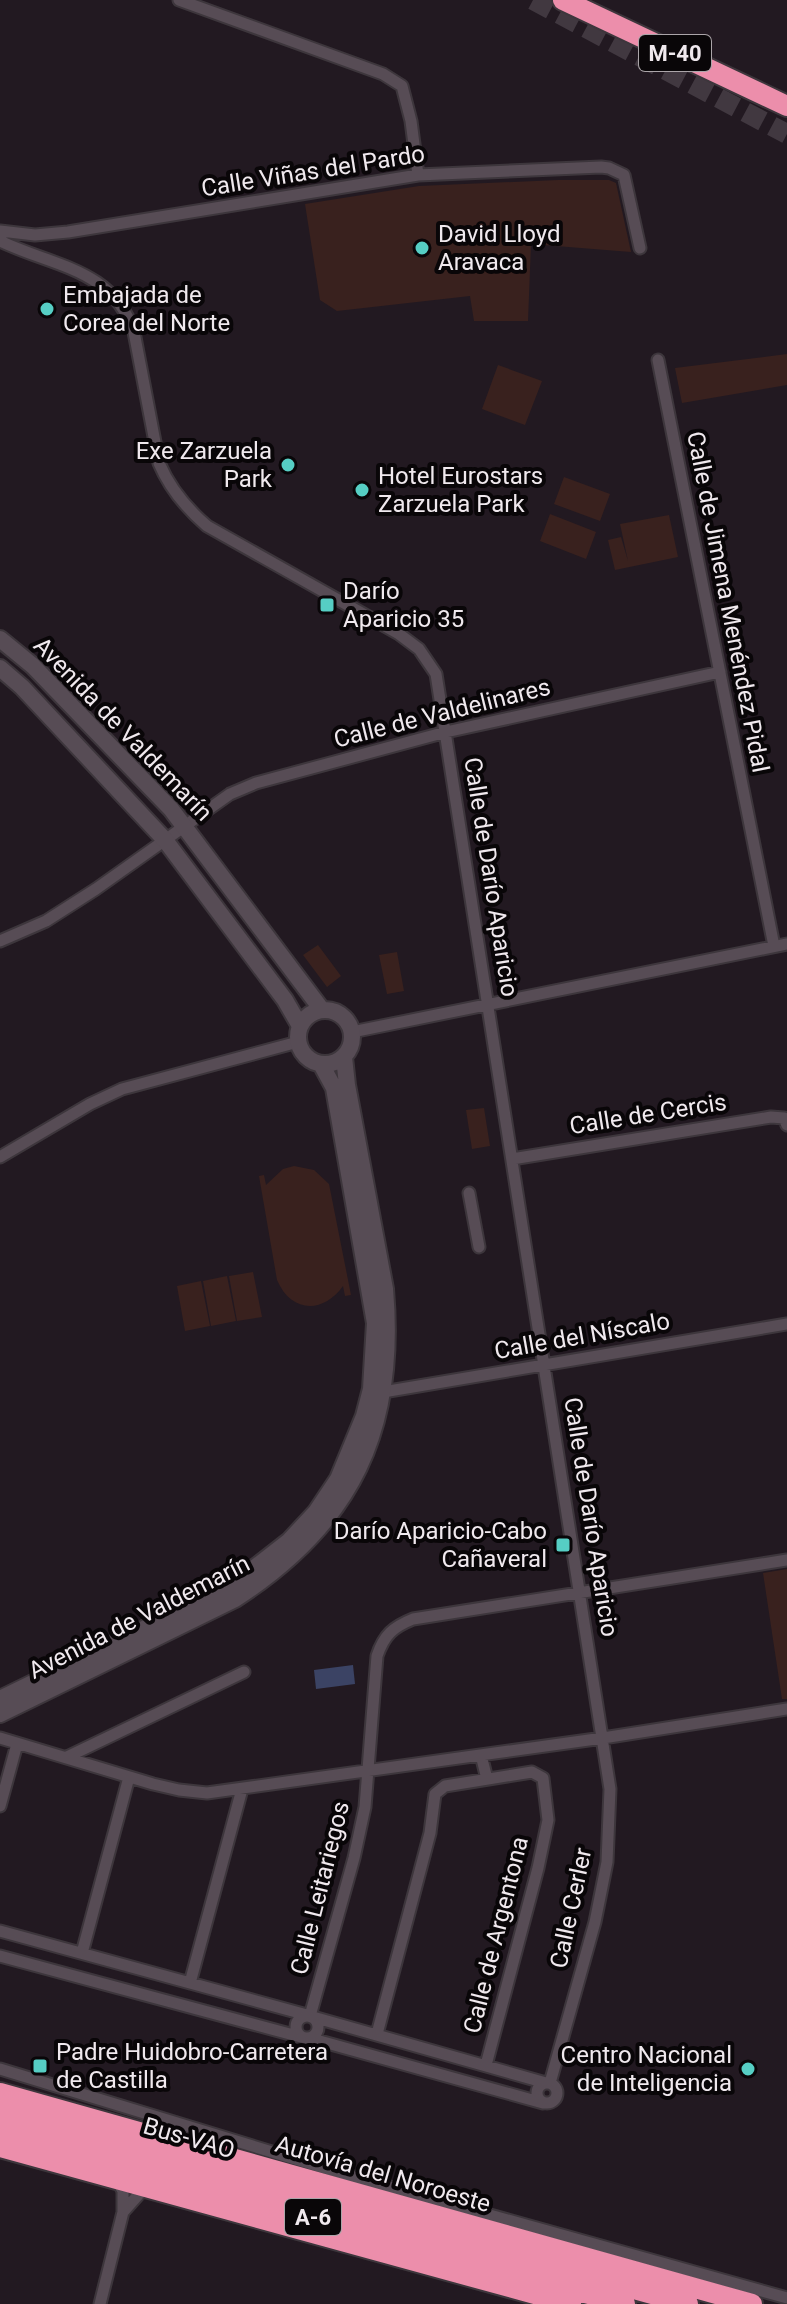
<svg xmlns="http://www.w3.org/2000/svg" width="787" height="2304" viewBox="0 0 787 2304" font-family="Roboto,sans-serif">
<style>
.green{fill:#39211e}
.water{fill:#3b4364}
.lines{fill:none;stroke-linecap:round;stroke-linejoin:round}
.highway-tunnel{stroke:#413840;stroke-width:20;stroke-dasharray:20 10;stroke-linecap:butt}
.street-casing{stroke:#3d363c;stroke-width:15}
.secondary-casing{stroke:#3d363c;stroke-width:20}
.highway-casing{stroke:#3d363c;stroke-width:24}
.street{stroke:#574c55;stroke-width:11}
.secondary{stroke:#574c55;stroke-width:16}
.highway{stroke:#ec8eab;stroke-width:20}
.poi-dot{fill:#56cec4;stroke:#090608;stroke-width:3}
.labels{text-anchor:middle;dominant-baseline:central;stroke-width:8;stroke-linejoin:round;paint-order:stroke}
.shield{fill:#090608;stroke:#aba5a9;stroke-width:2}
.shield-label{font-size:22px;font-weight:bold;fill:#f0e9ee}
.street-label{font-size:24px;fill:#f0e9ee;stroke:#090608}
.poi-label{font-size:24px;fill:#f0e9ee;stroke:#090608;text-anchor:start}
</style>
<rect width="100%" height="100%" fill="#221921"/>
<!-- green -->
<path class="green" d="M558 180H609L616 183 631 252 531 244 528 321H474L470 296 337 311 320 300 305 204 419 186Z
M787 354V385L682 403 675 368Z
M498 365 542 381 525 425 482 409Z
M564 477 610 494 600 521 554 504Z
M550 514 596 532 586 559 540 541Z
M669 515 678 557 615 570 608 540 621 537 628 561 620 524Z
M318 945 341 976 327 987 303 955Z
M397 952 404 991 387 994 379 955Z
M484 1108 490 1146 472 1149 466 1110Z
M294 1166 314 1170 329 1184 351 1295 345 1296 343 1286C323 1314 291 1313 277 1280L259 1176 264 1175 266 1185 283 1169Z
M253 1272 262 1317 237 1321 229 1276Z
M227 1276 236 1321 211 1326 203 1281Z
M201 1281 210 1326 185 1331 177 1286Z
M787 1569V1699H782L763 1573Z"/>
<!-- water -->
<path class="water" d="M353 1665 355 1684 316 1689 314 1670Z"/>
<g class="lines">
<!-- highway-tunnel -->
<path class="highway-tunnel" d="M533 0 787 134"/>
<defs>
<path id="street" d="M179 0 383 74 402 86 411 121 418 175
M0 231 35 235 68 232 418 175 601 167 609 168 624 175 640 248
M0 241C54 267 112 268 134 332L159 463C170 489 186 508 207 526L399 634 419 649 436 674 610 1789 607 1862 595 1922 550 2083
M658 360 774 946
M0 941 46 921 96 889 230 794 256 783 446 732 720 672
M352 1032 787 944
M0 1157 90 1104 122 1089 298 1042
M512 1159 771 1117 784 1118 787 1125
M469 1193 479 1247
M383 1392 787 1324
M0 1738 153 1784 179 1790 207 1793 603 1738 787 1709
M481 1755 487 1779
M67 1757 244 1672
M0 1806 17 1744
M0 1931 307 2015
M82 1953 129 1777
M0 1956 301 2037
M190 1983 242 1789
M296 2027a11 11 0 1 1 22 0a11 11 0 1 1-22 0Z
M310 2016 354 1858 365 1807 377 1656C384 1635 393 1627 413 1619L787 1560
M313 2017 546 2083
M377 2034 430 1833 435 1794 445 1786 532 1772 543 1778 548 1820 538 1868 486 2065
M309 2038 543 2103
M0 2069 354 2177 787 2298
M537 2093a10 10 0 1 1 20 0a10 10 0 1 1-20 0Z
M117 2180 123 2191V2212L140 2193 147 2190
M100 2304 123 2212"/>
<path id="secondary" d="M0 639 33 666 171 809 322 1010
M0 668 22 687 165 840 285 1000 300 1026
M298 1037a27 27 0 1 1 54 0a27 27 0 1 1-54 0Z
M0 1699 230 1587 289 1541 316 1512 338 1479 364 1416 371 1389 375 1323 334 1088 321 1064
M0 1714 235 1599C353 1523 397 1428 385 1289L347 1085 344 1057"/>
<path id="highway" d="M563 0 787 106
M0 2093 752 2304
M0 2113 688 2304
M0 2131 625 2304
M0 2147 571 2304"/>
</defs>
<!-- street casing -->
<use href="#street" class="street-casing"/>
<!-- secondary casing -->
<use href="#secondary" class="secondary-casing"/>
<!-- highway casing -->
<use href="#highway" class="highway-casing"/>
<!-- street -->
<use href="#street" class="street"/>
<!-- secondary -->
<use href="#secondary" class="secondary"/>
<!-- highway -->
<use href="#highway" class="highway"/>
</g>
<!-- markers -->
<g class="poi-dot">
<circle cx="422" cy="248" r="8"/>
<circle cx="47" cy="309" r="8"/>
<circle cx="288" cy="465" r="8"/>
<circle cx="362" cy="490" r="8"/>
<rect x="319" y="597" width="16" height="16" rx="4"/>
<rect x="555" y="1537" width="16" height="16" rx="4"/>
<rect x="32" y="2058" width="16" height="16" rx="4"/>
<circle cx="748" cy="2069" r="8"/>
</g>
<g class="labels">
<!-- shield labels -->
<g class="shield">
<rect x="639" y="35" width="72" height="36" rx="6"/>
<rect x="285" y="2199" width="56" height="36" rx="6"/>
</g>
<g class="shield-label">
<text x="675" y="53">M-40</text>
<text x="313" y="2217">A-6</text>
</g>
<!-- street labels -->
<g class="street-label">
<text transform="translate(313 171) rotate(-9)">Calle Viñas del Pardo</text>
<text transform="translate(728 602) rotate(79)">Calle de Jimena Menéndez Pidal</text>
<text transform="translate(442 713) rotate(-14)">Calle de Valdelinares</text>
<text transform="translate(123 729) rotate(46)">Avenida de Valdemarín</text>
<text transform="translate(491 877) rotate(81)">Calle de Darío Aparicio</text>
<text transform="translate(648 1114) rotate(-9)">Calle de Cercis</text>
<text transform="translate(582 1336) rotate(-10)">Calle del Níscalo</text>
<text transform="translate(591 1517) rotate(81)">Calle de Darío Aparicio</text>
<text transform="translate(139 1617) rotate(-27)">Avenida de Valdemarín</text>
<text transform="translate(320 1888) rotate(-76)">Calle Leitariegos</text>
<text transform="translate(571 1908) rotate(-78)">Calle Cerler</text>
<text transform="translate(496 1935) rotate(-76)">Calle de Argentona</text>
<text transform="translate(189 2138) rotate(16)">Bus-VAO</text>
<text transform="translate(383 2174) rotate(16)">Autovía del Noroeste</text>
</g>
<!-- poi labels -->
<g class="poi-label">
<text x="438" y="234">David Lloyd<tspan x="438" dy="28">Aravaca</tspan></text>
<text x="63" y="295">Embajada de<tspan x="63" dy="28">Corea del Norte</tspan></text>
<text x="272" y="451" text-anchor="end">Exe Zarzuela<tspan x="272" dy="28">Park</tspan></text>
<text x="378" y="476">Hotel Eurostars<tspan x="378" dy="28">Zarzuela Park</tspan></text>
<text x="343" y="591">Darío<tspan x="343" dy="28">Aparicio 35</tspan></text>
<text x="547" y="1531" text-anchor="end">Darío Aparicio-Cabo<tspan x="547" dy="28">Cañaveral</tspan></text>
<text x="56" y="2052">Padre Huidobro-Carretera<tspan x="56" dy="28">de Castilla</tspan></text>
<text x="732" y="2055" text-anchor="end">Centro Nacional<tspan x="732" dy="28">de Inteligencia</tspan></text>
</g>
</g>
</svg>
